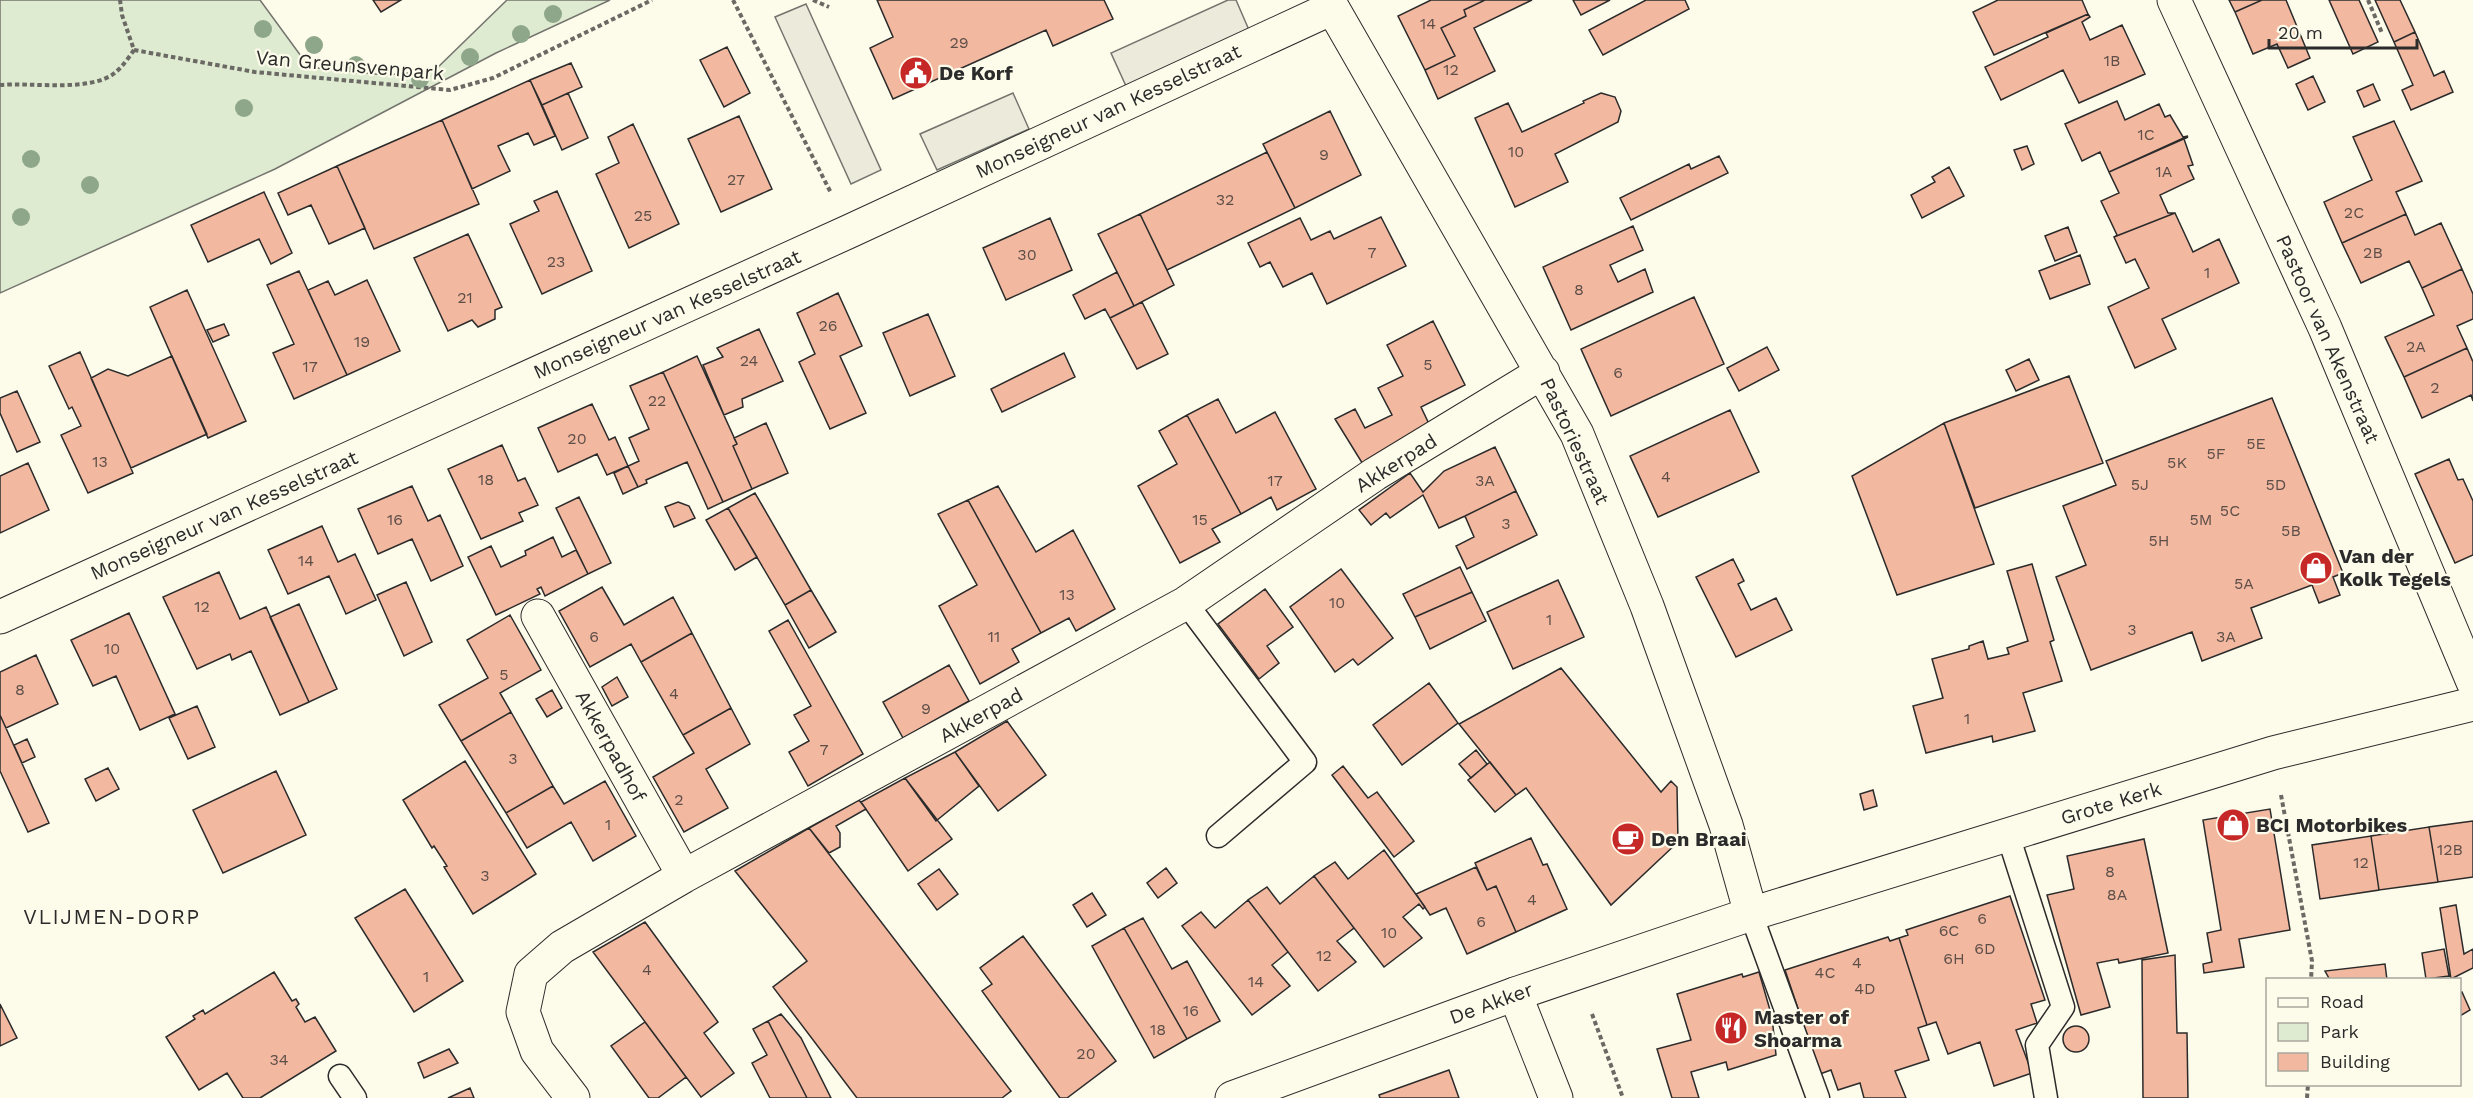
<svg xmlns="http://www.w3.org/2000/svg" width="2473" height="1098" viewBox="0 0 2473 1098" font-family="'Work Sans',sans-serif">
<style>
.green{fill:#deebd1;stroke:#74746e;stroke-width:1.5}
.parking{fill:#eceadb;stroke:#74746e;stroke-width:1.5}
.building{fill:#f2b8a0;stroke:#2b2b2b;stroke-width:1.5}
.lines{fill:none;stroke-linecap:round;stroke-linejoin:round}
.service-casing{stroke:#2b2b2b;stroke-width:25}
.minor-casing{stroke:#2b2b2b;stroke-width:35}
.secondary-casing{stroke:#2b2b2b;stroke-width:35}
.path{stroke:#6a6964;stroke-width:4;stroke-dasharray:4.5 3;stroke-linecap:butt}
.service{stroke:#fdfbea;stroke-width:22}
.minor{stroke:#fdfbea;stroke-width:33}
.secondary{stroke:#fdfbea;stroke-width:33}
.tree{fill:#8ea78a}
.labels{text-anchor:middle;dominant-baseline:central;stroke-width:4.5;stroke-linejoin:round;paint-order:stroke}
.number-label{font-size:16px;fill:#5d4e48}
.street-label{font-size:20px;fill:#2b2b2b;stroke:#fdfbea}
.poi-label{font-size:20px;font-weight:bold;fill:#2b2b2b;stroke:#fdfbea;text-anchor:start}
.neighbourhood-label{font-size:21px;letter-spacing:1.5px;fill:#2b2b2b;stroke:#fdfbea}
</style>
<rect width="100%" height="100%" fill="#fdfbea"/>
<!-- green -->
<path class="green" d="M0 0H260L309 67 385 75 434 71 507 0H610L496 53 275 169 0 293Z"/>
<!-- parking -->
<path class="parking" d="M1228 0H1236L1249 30 1126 86 1111 53Z
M806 4 881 170 851 184 775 17Z
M1013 93 1029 129 937 170 920 134Z"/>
<!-- building -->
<path class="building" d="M373 0H401L381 12Z
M877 0H1104L1113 19 1053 46 1046 30 893 99 870 48 893 37Z
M1431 0H1485L1464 10 1466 16 1441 28 1455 56 1425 70 1398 16Z
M1485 0H1532L1474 28 1495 71 1438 99 1425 70 1455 56 1441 28 1466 16 1464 10Z
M1573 0H1610L1581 15Z
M1646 0H1685L1689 9 1603 55 1589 30Z
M1998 0H2082L2088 14 1994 55 1973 12Z
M2229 0H2262L2235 12Z
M2262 0H2286L2310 58 2288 68 2277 44 2253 54 2235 12Z
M2329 0H2359L2378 42 2353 54Z
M2375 0H2400L2415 32 2394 42Z
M2088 14 2090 17 2082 22 2090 40 2122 25 2145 74 2079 103 2063 70 2001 100 1985 67 2048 37 2046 33Z
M2415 32 2434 76 2444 71 2453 92 2411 110 2402 90 2413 85 2394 42Z
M727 47 750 93 724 107 700 60Z
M571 63 582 87 542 105 530 80Z
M2313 76 2325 102 2308 110 2296 84Z
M530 80 555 136 534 145 528 133 498 146 510 171 472 189 442 120Z
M2373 84 2380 100 2364 107 2357 91Z
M568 93 588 138 562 150 542 105Z
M1601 93 1615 97 1621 111 1618 122 1555 154 1568 182 1515 207 1475 118 1508 103 1522 132 1584 103 1583 101Z
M2117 101 2125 120 2159 104 2165 117 2170 115 2183 137 2188 136 2109 172 2100 152 2082 161 2065 124Z
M1330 111 1361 175 1295 208 1263 144Z
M739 116 772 189 721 212 688 139Z
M442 120 479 204 374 249 337 166Z
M2394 121 2422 181 2396 192 2406 214 2342 243 2324 202 2372 180 2353 137Z
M633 124 679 224 629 248 596 174 619 163 608 137Z
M2188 137 2184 139 2193 165 2188 166 2194 179 2160 195 2168 213H2175L2114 237 2117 235 2101 201 2119 193 2109 172Z
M2027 146 2034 164 2022 170 2014 150Z
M1267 152 1295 208 1167 270 1140 214Z
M1719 156 1728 173 1631 220 1620 198 1689 164 1691 169Z
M337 166 365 228 329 244 311 205 288 215 278 193Z
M1949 167 1964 196 1922 218 1911 195 1935 182 1932 177Z
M557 191 592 271 542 294 510 224 539 211 534 201Z
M264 192 292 253 271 264 259 239 208 262 191 225Z
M2175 213 2193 252 2219 239 2239 283 2162 319 2176 349 2135 368 2108 307 2149 288 2135 259 2126 263 2114 237Z
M1140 214 1174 285 1134 306 1098 234Z
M2406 214 2415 235 2441 223 2462 269 2422 288 2409 261 2361 283 2342 243Z
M1381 217 1406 266 1327 304 1312 273 1283 287 1270 262 1260 267 1248 243 1300 218 1311 240 1330 231 1334 239Z
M1050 218 1072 270 1006 300 983 248Z
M1633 226 1643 250 1610 265 1618 282 1645 269 1653 292 1571 330 1543 267Z
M2068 227 2077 252 2055 261 2045 236Z
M468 234 502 307 495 310V319L478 327 472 320 448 331 414 258Z
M2080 255 2090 284 2050 299 2039 271Z
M2462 269 2473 294V319L2457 326 2467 348 2404 377 2385 337 2434 315 2422 288Z
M299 271 347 375 294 399 273 353 294 344 267 285Z
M1117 272 1134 306 1110 318 1105 309 1085 319 1073 295Z
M367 280 400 351 347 375 308 290 328 281 335 295Z
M187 290 246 421 208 438 150 307Z
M838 293 862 346 840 356 866 413 830 429 799 362 815 354 797 313Z
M1694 297 1724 364 1611 416 1581 349Z
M1142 302 1168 354 1137 369 1110 318Z
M928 314 955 376 910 396 883 333Z
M1433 321 1465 385 1421 407 1430 426 1364 466 1335 419 1355 409 1365 428 1392 415 1378 388 1403 376 1387 345Z
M224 324 229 335 213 342 207 330Z
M759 329 783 381 742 399 743 407 724 415 703 365 723 357 717 348Z
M1767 347 1779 370 1739 391 1727 368Z
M2467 348 2473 362V401L2471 395 2422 418 2404 377Z
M80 352 133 473 88 493 61 435 81 426 72 407 69 409 49 366Z
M1064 353 1075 377 1002 412 991 389Z
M172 356 207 434 131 468 91 378 108 369 128 376Z
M697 356 737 444 733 446 752 489 723 502 663 372Z
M2029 359 2039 380 2016 391 2006 370Z
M663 372 723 502 708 509 687 462 646 480 647 483 638 487 628 466 639 461 629 438 649 429 630 386Z
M2069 376 2103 463 1975 508 1944 423Z
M17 391 40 442 17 452 0 413V398Z
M2272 398 2343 573 2333 577 2340 595 2319 603 2312 585 2251 608 2262 638 2202 661 2192 632 2091 670 2056 577 2086 565 2063 506 2116 485 2106 461Z
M1218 399 1236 433 1275 412 1316 489 1277 510 1271 497 1241 514 1187 415Z
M592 404 609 440 615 437 628 466 607 475 597 454 558 472 538 428Z
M1730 410 1759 472 1658 517 1630 456Z
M1187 415 1241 514 1212 529 1220 542 1180 563 1138 486 1177 464 1159 431Z
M766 423 788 473 752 489 733 446 737 444 734 438Z
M1944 423 1994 564 1897 595 1852 476Z
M502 445 518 481 525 478 538 505 519 513 523 521 481 539 448 469Z
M1495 447 1516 491 1465 516 1439 528 1423 495 1390 518 1386 513 1371 525 1359 510 1410 473 1423 492 1444 471Z
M2449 459 2458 480 2463 479 2473 501V555L2455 563 2415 474Z
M28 463 49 510 0 533V476Z
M628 466 638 487 623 494 614 473Z
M412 486 428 521 440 515 463 566 431 581 412 539 378 554 358 509Z
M998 486 1036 552 1073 530 1115 609 1076 631 1069 618 1041 633 968 500Z
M1516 491 1537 535 1467 569 1456 546 1474 537 1465 516Z
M755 493 811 590 785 605 728 508Z
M579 497 611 563 588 574 556 508Z
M968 500 1041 633 1012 649 1019 662 980 684 939 606 977 585 938 514Z
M678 502 689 506 695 518 674 527 665 507Z
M728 508 757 557 735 570 706 520Z
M322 526 338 562 355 554 376 600 346 614 329 576 288 594 268 550Z
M553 537 562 557 576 550 588 574 545 596 541 587 537 589 540 594 496 615 468 557 491 546 501 567 526 555 525 551Z
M1733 559 1744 581 1738 584 1751 610 1776 598 1792 630 1736 657 1696 577Z
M2032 564 2054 640 2050 642 2062 681 2023 693 2035 731 1993 742 1992 736 1926 753 1913 706 1943 698 1932 659 1969 649V646L1983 641 1988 659 2009 654 2007 648 2028 641 2007 571Z
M1460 567 1472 592 1415 617 1403 594Z
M1341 569 1393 638 1358 665 1353 659 1335 672 1290 607Z
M219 572 240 619 266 607 309 702 280 715 251 651 232 660 230 654 197 669 163 597Z
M1558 580 1584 637 1513 669 1487 612Z
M406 582 432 642 404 656 377 595Z
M602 587 624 625 673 597 692 633 641 662 631 644 590 667 559 611Z
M1265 589 1293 627 1267 646 1279 663 1259 679 1218 624Z
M811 590 836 632 809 648 785 605Z
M1472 592 1486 621 1430 649 1415 617Z
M299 604 337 689 309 702 270 617Z
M129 613 175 714 140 730 116 676 93 686 71 640Z
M510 615 541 670 500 693 511 712 461 741 439 705 488 678 467 640Z
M788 620 863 754 808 786 789 752 809 741 794 715 811 706 769 631Z
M692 633 731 708 683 735 641 662Z
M36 655 58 704 6 728 0 715V672Z
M949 665 969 701 903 738 883 702Z
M1561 668 1661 792 1671 781 1677 787 1678 842 1611 905 1526 788 1516 795 1459 724Z
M617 677 628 697 612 706 602 687Z
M1429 683 1458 723 1402 765 1373 725Z
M552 690 562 708 547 717 536 699Z
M197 706 215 747 188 759 169 718Z
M731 708 750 744 706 769 728 808 684 832 653 777 694 753 683 735Z
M511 712 553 786 506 813 461 741Z
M0 715 49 823 28 832 0 771Z
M1007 721 1046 775 998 811 955 752Z
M27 739 35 757 22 763 14 745Z
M1476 750 1487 764 1471 778 1459 764Z
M955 752 979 786 936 821 905 778Z
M465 761 536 874 473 914 444 867 447 866 434 846 432 848 403 800Z
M1490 762 1516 795 1495 812 1468 780Z
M1343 766 1368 798 1377 792 1414 841 1394 857 1332 775Z
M108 768 119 789 96 801 85 779Z
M276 771 306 835 223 873 193 810Z
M905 778 952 839 908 871 861 802Z
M605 781 636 836 593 861 571 822 527 848 506 813 553 786 564 804Z
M1873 790 1877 806 1864 810 1860 794Z
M859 800 866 809 836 826 840 833V847L829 853 809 828Z
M2270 809 2290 930 2239 939 2244 967 2204 973 2203 964 2212 962 2207 933 2221 930 2203 820Z
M2473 821V877L2438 882 2429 827Z
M2429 827 2438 882 2379 890 2371 836Z
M809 828 1011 1091 1002 1098H857L773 987 807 961 735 871Z
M2371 836 2379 890 2320 899 2312 845Z
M1531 838 1543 865 1547 864 1567 909 1516 932 1496 886 1487 890 1475 863Z
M2144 839 2168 953 2119 963 2118 959 2097 963 2110 1007 2081 1015 2047 895 2074 889 2067 856Z
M1384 850 1425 907 1423 909 1419 904 1403 917 1422 938 1384 967 1314 876 1335 862 1348 879Z
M1476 867 1487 890 1496 886 1516 932 1467 954 1446 908 1430 915 1416 894Z
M1166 868 1177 883 1158 898 1147 883Z
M939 869 958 894 937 910 918 884Z
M1314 876 1354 928 1337 941 1356 962 1318 991 1248 900 1267 887 1280 904Z
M405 889 463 981 414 1012 355 918Z
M1092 893 1106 915 1087 927 1073 905Z
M2010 896 2045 1000 2031 1004 2037 1023 2016 1030 2032 1073 1994 1086 1980 1042 1948 1054 1936 1022 1927 1025 1899 938 1908 935 1906 930Z
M1248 900 1288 952 1272 965 1290 986 1252 1015 1182 926 1201 912 1215 928Z
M2456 905 2464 954 2473 949V968L2451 979 2440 908Z
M1143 918 1172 969 1187 961 1220 1021 1187 1039 1124 928Z
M645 922 718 1022 704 1033 734 1073 701 1097 593 952Z
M1124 928 1187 1039 1154 1058 1092 946Z
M1023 936 1116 1061 1067 1098H1060L982 991 992 984 980 968Z
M1888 937 1890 941 1899 938 1927 1025 1918 1028 1929 1060 1895 1071 1906 1098H1864L1860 1083 1838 1090 1831 1070 1820 1074 1785 970Z
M2444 949 2449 976 2426 979 2422 953Z
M2175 955 2177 1033H2187L2188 1098H2143L2142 960Z
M2385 964 2387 980H2330L2325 971Z
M274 972 292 1001 296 999 299 1004 296 1007 305 1022 315 1017 336 1051 260 1098H243L227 1073 199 1090 166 1037 195 1019 193 1016 203 1010 205 1014Z
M1759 972 1772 1017 1776 1055 1728 1070 1726 1062 1691 1072 1699 1098H1672L1657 1049 1691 1040 1677 994 1742 974 1743 977Z
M2462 992 2470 1010 2460 1016V993Z
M0 1004 17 1038 0 1046Z
M781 1014 801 1038 831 1098H807L768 1021Z
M768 1021 807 1098H770L752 1063 767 1055 753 1029Z
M645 1022 686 1077 658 1098H649L611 1046Z
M2063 1039a13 13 0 1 1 26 0a13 13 0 1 1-26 0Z
M449 1049 458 1063 424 1078 418 1063Z
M1449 1070 1459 1098H1380L1379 1095Z
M470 1088 474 1098H448Z"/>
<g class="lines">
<defs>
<path id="service" d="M1186 603 1305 762 1218 836
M2008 835 2063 1007 2037 1045 2046 1098
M1751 914 1818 1098
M340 1076 355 1098"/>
<path id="minor" d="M1328 0 1577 434 1647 606 1726 825 1751 914
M2174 0 2325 328 2473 682
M538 616 684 876
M0 617 850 231 1332 8
M1515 994 1556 1098
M573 1098 537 1051 523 1012 531 974 562 947 684 876 1186 603 1375 474 1543 372"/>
<path id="secondary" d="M1232 1098 1515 994 1751 914 2273 753 2473 704"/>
</defs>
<!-- service casing -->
<use href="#service" class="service-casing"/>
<!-- minor casing -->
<use href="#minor" class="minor-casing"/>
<!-- secondary casing -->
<use href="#secondary" class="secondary-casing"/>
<!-- path -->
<path class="path" d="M733 0 831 193
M813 0 829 7
M2368 0 2382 33
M134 50 255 72 450 90 493 78 652 0
M0 85C32 82 91 93 116 72 123 66 129 57 134 50L122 15 120 0
M2281 795 2312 961 2311 980
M1592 1014 1623 1098
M2307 1098 2308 1084"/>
<!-- service -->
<use href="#service" class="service"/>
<!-- minor -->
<use href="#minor" class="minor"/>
<!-- secondary -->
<use href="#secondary" class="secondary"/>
</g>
<!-- trees -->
<g class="tree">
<circle cx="553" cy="14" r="9"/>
<circle cx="263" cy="29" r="9"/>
<circle cx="521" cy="34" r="9"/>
<circle cx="314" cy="45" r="9"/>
<circle cx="470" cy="57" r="9"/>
<circle cx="356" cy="65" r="9"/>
<circle cx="420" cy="79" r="9"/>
<circle cx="244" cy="108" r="9"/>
<circle cx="31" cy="159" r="9"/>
<circle cx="90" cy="185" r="9"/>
<circle cx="21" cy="217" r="9"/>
</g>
<!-- icons -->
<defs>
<symbol id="civic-disc" viewBox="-11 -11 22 22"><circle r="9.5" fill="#c62828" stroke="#fdfbea"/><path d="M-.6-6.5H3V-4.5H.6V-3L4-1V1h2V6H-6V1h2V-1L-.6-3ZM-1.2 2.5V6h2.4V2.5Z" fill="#fff"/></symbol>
<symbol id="shop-disc" viewBox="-11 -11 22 22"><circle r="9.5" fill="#c62828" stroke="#fdfbea"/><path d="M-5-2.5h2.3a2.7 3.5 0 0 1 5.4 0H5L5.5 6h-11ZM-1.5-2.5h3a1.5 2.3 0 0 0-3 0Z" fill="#fff"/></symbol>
<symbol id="cafe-disc" viewBox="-11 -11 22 22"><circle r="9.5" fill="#c62828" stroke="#fdfbea"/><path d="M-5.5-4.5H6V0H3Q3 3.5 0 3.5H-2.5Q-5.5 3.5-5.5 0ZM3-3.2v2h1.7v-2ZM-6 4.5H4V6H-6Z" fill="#fff"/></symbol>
<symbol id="restaurant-disc" viewBox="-11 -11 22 22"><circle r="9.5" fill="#c62828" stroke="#fdfbea"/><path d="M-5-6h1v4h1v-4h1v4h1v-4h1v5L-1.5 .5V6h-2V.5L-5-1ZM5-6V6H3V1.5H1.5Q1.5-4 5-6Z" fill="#fff"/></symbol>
</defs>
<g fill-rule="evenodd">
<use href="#civic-disc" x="897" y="54" width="38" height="38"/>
<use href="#shop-disc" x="2297" y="549" width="38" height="38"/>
<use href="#shop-disc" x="2214" y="806" width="38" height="38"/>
<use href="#cafe-disc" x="1609" y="820" width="38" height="38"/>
<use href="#restaurant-disc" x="1712" y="1009" width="38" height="38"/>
</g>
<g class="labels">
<!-- number labels -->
<g class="number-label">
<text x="1428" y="23">14</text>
<text x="959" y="42">29</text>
<text x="2112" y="60">1B</text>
<text x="1451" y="69">12</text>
<text x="2146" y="134">1C</text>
<text x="1516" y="151">10</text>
<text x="1324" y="154">9</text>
<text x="2164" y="171">1A</text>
<text x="736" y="179">27</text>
<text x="1225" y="199">32</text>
<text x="2354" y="212">2C</text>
<text x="643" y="215">25</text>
<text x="1372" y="252">7</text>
<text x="2373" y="252">2B</text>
<text x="1027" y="254">30</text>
<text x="556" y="261">23</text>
<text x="2207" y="272">1</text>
<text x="1579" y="289">8</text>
<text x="465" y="297">21</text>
<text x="828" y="325">26</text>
<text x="362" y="341">19</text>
<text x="2416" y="346">2A</text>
<text x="749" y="360">24</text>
<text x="1428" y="364">5</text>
<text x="310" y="366">17</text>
<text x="1618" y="372">6</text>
<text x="2435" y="387">2</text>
<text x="657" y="400">22</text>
<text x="577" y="438">20</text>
<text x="2256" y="443">5E</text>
<text x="2216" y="453">5F</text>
<text x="100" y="461">13</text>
<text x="2177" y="462">5K</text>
<text x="1666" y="476">4</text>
<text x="486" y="479">18</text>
<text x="1275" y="480">17</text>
<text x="1485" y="480">3A</text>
<text x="2140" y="484">5J</text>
<text x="2276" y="484">5D</text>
<text x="2230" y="510">5C</text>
<text x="395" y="519">16</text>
<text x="1200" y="519">15</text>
<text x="2201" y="519">5M</text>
<text x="1506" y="523">3</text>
<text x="2291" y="530">5B</text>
<text x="2159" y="540">5H</text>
<text x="306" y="560">14</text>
<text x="2244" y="583">5A</text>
<text x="1067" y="594">13</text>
<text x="1337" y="602">10</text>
<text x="202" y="606">12</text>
<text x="1549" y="619">1</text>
<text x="2132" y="629">3</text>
<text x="594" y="636">6</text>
<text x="994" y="636">11</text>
<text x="2226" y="636">3A</text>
<text x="112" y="648">10</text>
<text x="504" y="674">5</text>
<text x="20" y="689">8</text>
<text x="674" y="693">4</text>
<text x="926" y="708">9</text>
<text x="1967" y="718">1</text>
<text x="824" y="749">7</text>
<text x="513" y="758">3</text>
<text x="679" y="799">2</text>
<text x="608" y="824">1</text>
<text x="2450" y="849">12B</text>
<text x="2361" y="862">12</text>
<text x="2110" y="871">8</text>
<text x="485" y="875">3</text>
<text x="2117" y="894">8A</text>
<text x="1532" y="899">4</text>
<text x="1982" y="918">6</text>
<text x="1481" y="921">6</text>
<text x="1949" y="930">6C</text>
<text x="1389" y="932">10</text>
<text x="1985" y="948">6D</text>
<text x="1324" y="955">12</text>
<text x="1954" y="958">6H</text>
<text x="1857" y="962">4</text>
<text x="647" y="969">4</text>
<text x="1825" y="972">4C</text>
<text x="426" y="976">1</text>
<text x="1256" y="981">14</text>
<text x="1865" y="988">4D</text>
<text x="1191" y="1010">16</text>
<text x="1158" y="1029">18</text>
<text x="1086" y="1053">20</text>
<text x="279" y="1059">34</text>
</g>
<!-- street labels -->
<g class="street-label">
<text transform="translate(350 65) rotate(5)">Van Greunsvenpark</text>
<text transform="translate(1108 111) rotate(-25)">Monseigneur van Kesselstraat</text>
<text transform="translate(667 314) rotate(-24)">Monseigneur van Kesselstraat</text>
<text transform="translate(2328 339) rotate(66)">Pastoor van Akenstraat</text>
<text transform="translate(1575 441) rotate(65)">Pastoriestraat</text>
<text transform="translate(1396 463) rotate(-32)">Akkerpad</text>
<text transform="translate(224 515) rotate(-24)">Monseigneur van Kesselstraat</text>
<text transform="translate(981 715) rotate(-29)">Akkerpad</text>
<text transform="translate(611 746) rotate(61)">Akkerpadhof</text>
<text transform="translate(2111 803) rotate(-17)">Grote Kerk</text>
<text transform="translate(1491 1003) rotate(-20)">De Akker</text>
</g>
<!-- poi labels -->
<g class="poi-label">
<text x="939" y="73">De Korf</text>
<text x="2339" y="556">Van der<tspan x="2339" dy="23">Kolk Tegels</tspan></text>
<text x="2256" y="825">BCI Motorbikes</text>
<text x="1651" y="839">Den Braai</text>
<text x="1754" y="1017">Master of<tspan x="1754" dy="23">Shoarma</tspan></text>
</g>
<!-- neighbourhood labels -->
<g class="neighbourhood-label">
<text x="112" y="916">VLIJMEN-DORP</text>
</g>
</g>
<!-- legend -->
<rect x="2266" y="978" width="195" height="108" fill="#fdfbea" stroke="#a9a89e" stroke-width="1.5"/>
<rect x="2278" y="998" width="30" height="9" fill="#fdfbea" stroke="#a9a89e" stroke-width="1.5"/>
<text x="2320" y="1008" font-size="18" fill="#2b2b2b">Road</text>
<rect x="2278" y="1023" width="30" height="18" fill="#deebd1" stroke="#a9a89e" stroke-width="1.5"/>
<text x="2320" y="1038" font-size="18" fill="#2b2b2b">Park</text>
<rect x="2278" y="1053" width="30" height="18" fill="#f2b8a0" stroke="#a9a89e" stroke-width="1.5"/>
<text x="2320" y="1068" font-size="18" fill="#2b2b2b">Building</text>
<!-- scale -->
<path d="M2269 39v9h148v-9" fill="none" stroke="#2b2b2b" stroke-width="3"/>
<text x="2278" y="39" font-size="18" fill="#2b2b2b" stroke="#fdfbea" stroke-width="4.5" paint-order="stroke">20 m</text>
</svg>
